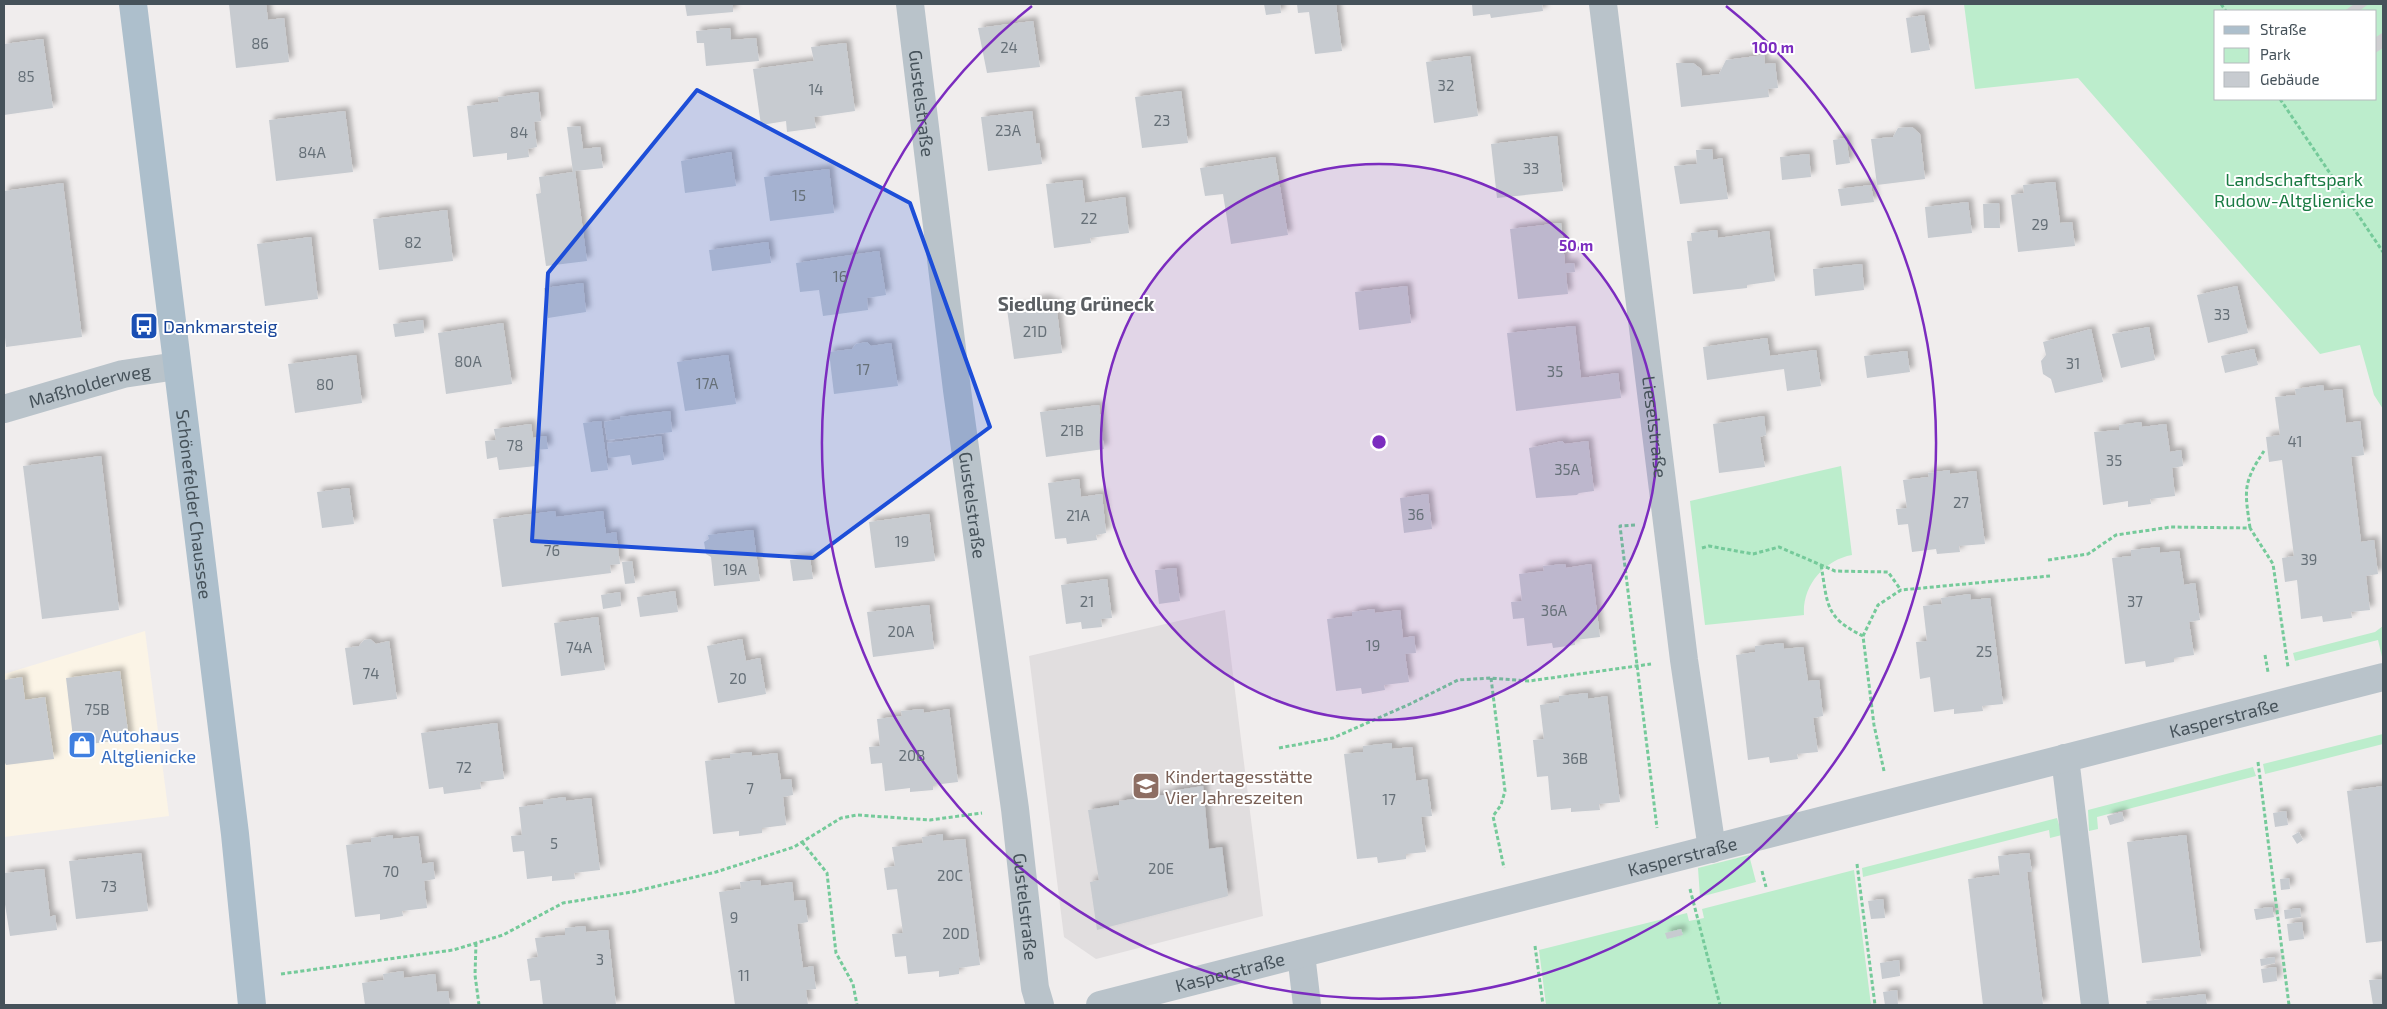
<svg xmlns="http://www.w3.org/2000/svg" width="2387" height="1009" viewBox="0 0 2387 1009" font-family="'Exo 2',sans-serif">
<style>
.commercial{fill:#fbf4e6}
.education{fill:#e1dedf}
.green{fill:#bcedcc;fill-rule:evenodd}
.building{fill:#c7cbd0;filter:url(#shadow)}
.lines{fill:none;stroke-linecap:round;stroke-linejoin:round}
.highway-tunnel{stroke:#ceced0;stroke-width:28;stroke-dasharray:28 14;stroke-linecap:butt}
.path{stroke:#75ca9a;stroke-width:3;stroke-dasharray:4 2.5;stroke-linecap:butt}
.minor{stroke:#b9c3ca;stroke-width:28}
.major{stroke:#adbfcc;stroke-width:28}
.marked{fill:#1d4ed8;fill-opacity:0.2;stroke:#1d4ed8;stroke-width:4;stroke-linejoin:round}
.ring{fill:none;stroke:#7b2cbf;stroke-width:2.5}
.labels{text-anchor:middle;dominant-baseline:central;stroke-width:4;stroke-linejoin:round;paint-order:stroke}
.number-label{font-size:15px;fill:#667078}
.street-label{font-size:18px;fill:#46525a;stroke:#fff}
.park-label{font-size:18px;fill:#197a42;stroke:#fff}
.transit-label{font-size:18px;fill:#164399;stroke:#fff;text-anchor:start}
.shop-label{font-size:18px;fill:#366cbe;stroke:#fff;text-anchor:start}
.education-label{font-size:18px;fill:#785e54;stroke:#fff;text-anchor:start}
.neighbourhood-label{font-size:19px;font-weight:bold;fill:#5a5e62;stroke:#fff}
.centre{fill:#7b2cbf;stroke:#fff;stroke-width:2.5}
.ring-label{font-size:15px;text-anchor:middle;font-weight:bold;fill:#7b2cbf;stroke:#fff;stroke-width:4;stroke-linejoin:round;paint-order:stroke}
</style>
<defs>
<filter id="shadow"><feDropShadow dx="4.5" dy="-4.5" stdDeviation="2.5" flood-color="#0004"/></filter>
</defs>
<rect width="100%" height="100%" fill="#f0eded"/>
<!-- commercial -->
<path class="commercial" d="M145 631 169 816 4 837V674Z"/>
<!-- education -->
<path class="education" d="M1225 610 1263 916 1096 959 1064 937 1029 656Z"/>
<!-- green -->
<path class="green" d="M1964 4H2383V409L2374 395 2360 345 2320 354 2078 78 1975 89ZM2376 11V99H2216V11Z
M1841 466 1852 555C1824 560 1802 586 1804 615L1705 625 1690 501Z
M2383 626V661L2378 640 2295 661 2293 653 2375 632Z
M2383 734V744L2265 774 2263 764Z
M2253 767 2256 776 2097 817 2098 829 2089 831 2088 810Z
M2057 818 2062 835 2050 838 2049 830 1863 877 1862 868Z
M1749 855 1756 882 1700 897 1698 868Z
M1854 870 1871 1005H1546L1539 950 1687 913 1689 921 1704 918 1702 909Z"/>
<!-- building -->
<path class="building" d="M229 4H266L268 20 284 18 289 62 236 68Z
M685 4H733V12L687 16Z
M1264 4H1280L1281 13 1266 15Z
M1297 4H1336L1342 51 1315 54 1309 12 1298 13Z
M1472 4H1542L1543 11 1491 18 1490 14 1473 16Z
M1924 15 1930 50 1911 53 1906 18Z
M1033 21 1040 67 987 73 978 28Z
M730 28 731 40 756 38 759 61 706 66 704 43H697L696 31Z
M43 39 53 108 4 115V44Z
M846 43 855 111 814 117 816 128 787 132 786 121 761 125 753 69 814 61 811 47Z
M1764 55 1765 64 1775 63 1778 88 1768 89 1769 97 1681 107 1676 63H1693L1701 69 1702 76 1719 74 1726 60Z
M1470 56 1478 116 1434 123 1426 62Z
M1181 91 1188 143 1142 148 1135 97Z
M538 92 541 121 534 122 537 147 528 149 529 157 507 160V153L473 157 467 106 499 102 498 97Z
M345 111 353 172 276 181 269 120Z
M1032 111 1036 144 1039 143 1042 164 988 171 981 117Z
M580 126 583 149 600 147 603 168 575 171 587 261 546 266 536 194 541 193 539 177 573 172 567 127Z
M1912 127 1920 134 1925 179 1877 185 1871 139 1893 137 1898 128Z
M1557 136 1563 191 1497 198 1491 144Z
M1846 138 1850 163 1836 165 1833 140Z
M1712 149 1713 160 1722 158 1728 199 1680 204 1674 166 1697 164 1696 150Z
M731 152 736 186 685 193 681 161Z
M1809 154 1811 177 1782 180 1780 157Z
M1275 157 1288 235 1231 244 1223 194 1205 196 1200 168Z
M829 169 834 213 770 221 764 177Z
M1082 180 1085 203 1125 197 1129 233 1090 238 1091 243 1054 248 1046 184Z
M2055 182 2060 223 2072 222 2075 246 2018 252 2011 195 2024 193 2023 185Z
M63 183 82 337 6 347 4 328V191Z
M1871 185 1874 202 1841 206 1838 189Z
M1968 202 1972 233 1928 238 1925 207Z
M1999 203 2000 228H1984L1983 204Z
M447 210 453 261 379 270 373 219Z
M1561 223 1565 264 1574 263 1575 272 1566 273 1568 294 1518 299 1510 229Z
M1717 230 1718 238 1769 231 1775 281 1747 285V288L1693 294 1687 241H1692L1691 233Z
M311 237 318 299 265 306 257 244Z
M768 242 771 263 712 271 709 250Z
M879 251 886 295 867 298 868 310 823 316 819 290 800 292 796 263Z
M1862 264 1864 290 1815 296 1813 269Z
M583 283 586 312 548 318 544 288Z
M1407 286 1411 323 1359 330 1355 292Z
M2237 286 2248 333 2208 343 2197 295Z
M1046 299 1052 303 1056 302 1062 353 1014 359 1007 309 1032 306 1036 300Z
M423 320 424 333 395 337 393 324Z
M503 323 512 384 446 394 438 333Z
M1575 326 1581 378 1618 373 1621 398 1516 411 1507 333Z
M2149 327 2155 360 2121 368 2112 334Z
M2091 329 2103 382 2055 393 2051 379 2043 374 2041 361 2046 355 2043 342Z
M1767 338 1770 356 1816 350 1821 386 1787 391 1784 369 1707 380 1703 347Z
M867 342 871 346 891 343 898 386 834 394 829 352 852 349 856 344Z
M2254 349 2258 365 2225 373 2221 356Z
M1907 351 1910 372 1867 378 1864 356Z
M356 355 362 403 295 413 288 364Z
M728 355 736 404 685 411 677 362Z
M2323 385 2324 391 2342 389 2346 423 2360 421 2364 455 2351 457 2361 542 2374 540 2378 574 2366 576 2370 610 2351 612 2352 618 2323 622 2322 616 2301 619 2297 580 2285 582 2282 558 2294 556 2282 460 2269 462 2266 437 2280 435 2275 397 2296 395 2295 389Z
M1099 405 1104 449 1046 457 1040 412Z
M670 411 672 432 607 440 604 422 620 419V417Z
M1764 416 1766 435 1760 437 1765 467 1719 473 1713 424Z
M601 421 608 470 591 472 583 423Z
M2141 422 2142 427 2166 424 2170 452 2181 450 2183 466 2172 468 2175 496 2150 499 2151 504 2128 507V501L2103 505 2094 432 2119 430V425Z
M531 424 533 438 546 436 548 449 534 450 536 466 499 470 497 457 487 459 485 441 496 440 494 429Z
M661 436 664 460 632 465 630 455 609 458 607 443Z
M1562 441 1565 444 1588 441 1594 491 1579 493 1577 495 1536 498 1529 448Z
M101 456 119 610 42 619 23 466Z
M1950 470V474L1976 471 1985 544 1959 546 1960 552 1937 554 1936 549 1912 552 1908 524 1898 525 1896 509 1907 508 1903 480 1929 477 1928 473Z
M1079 479 1081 497 1102 494 1106 533 1096 535 1097 540 1067 544 1066 538 1055 539 1048 483Z
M349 488 354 524 322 528 317 492Z
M1428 494 1432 529 1404 533 1400 498Z
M555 511 556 517 603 511 606 534 616 532 620 564 610 565 611 573 502 587 493 519Z
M929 514 935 561 875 568 869 522Z
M753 530 760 581 714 586 711 557 706 554 704 542 709 539 708 535Z
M2160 547V553L2179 551 2184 585 2195 583 2200 620 2189 622 2194 655 2174 658V662L2146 667 2145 661 2125 664 2112 558 2131 556V550Z
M810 558 813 579 793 581 790 560Z
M632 561 635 583 625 584 622 562Z
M1565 564 1566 568 1591 564 1600 637 1575 640V645L1553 648 1552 643 1527 646 1524 618 1513 619 1511 602 1522 601 1519 574 1544 571 1543 566Z
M1176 568 1180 601 1159 604 1155 570Z
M1107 579 1112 618 1101 619 1102 627 1082 629 1081 622 1066 624 1061 585Z
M675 591 678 612 640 617 637 597Z
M620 592 621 606 603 609 601 595Z
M1970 594 1971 600 1990 598 2003 704 1982 706 1983 711 1954 714V709L1934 712 1930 677 1920 679 1916 642 1927 641 1923 606 1942 604 1941 598Z
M929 605 934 649 873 657 867 612Z
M1374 609 1375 613 1400 610 1403 638 1414 636 1416 653 1405 654 1409 682 1384 685 1385 690 1362 694 1361 688 1336 691 1327 619 1352 616V612Z
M598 617 605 670 561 676 554 623Z
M370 639 376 644 389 641 397 699 353 705 345 648 359 646 364 640Z
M742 639 746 661 760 658 766 694 718 703 707 646Z
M1783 643 1784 649 1803 647 1808 681 1819 680 1823 716 1813 718 1818 752 1797 754 1798 759 1770 763 1769 757 1748 760 1736 655 1755 652V646Z
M120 671 129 739 74 746 66 678Z
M22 677 25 700 45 697 54 759 6 765 4 761V680Z
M1588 693V699L1607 696 1620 802 1599 804 1600 810 1571 812V808L1551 810 1548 776 1537 777 1533 740 1544 739 1540 705 1559 702V696Z
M923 709 924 713 949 709 958 782 933 785V790L910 792V788L885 791 882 763 871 764 869 747 880 746 877 719 902 716 901 711Z
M497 723 504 779 480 782 481 789 444 794 443 787 429 789 421 733Z
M1392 743V749L1412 747 1416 781 1427 779 1432 816 1421 817 1426 852 1406 854V859L1378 863 1377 857 1357 859 1344 754 1363 752V746Z
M752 752V756L777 753 781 780 791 779 793 795 783 797 786 825 762 828V833L739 836V831L713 834 705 761 730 758V754Z
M1203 786 1209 849 1222 847 1228 896 1097 930 1090 882 1099 880 1088 810 1119 805V801L1171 794V791Z
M2383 786V941L2366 943 2347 791Z
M565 797 566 801 591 798 600 870 574 873 575 879 552 881V876L527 879 524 851 513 852 511 836 522 835 519 807 543 804V800Z
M2286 811 2288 825 2275 827 2273 813Z
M2122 812 2124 821 2110 825 2107 816Z
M2299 832 2303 840 2297 844 2292 836Z
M943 834V841L965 839 980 965 959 968V974L939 977V971L908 974 906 956 895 957 892 934 903 933 897 889 887 890 884 868 895 866 892 847 923 843 922 837Z
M393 835V839L418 836 422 864 433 862 435 879 424 881 427 908 402 911 403 916 380 920V914L355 917 346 845 371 842V838Z
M2186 835 2201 956 2142 963 2127 842Z
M141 853 148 911 76 919 69 861Z
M2029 853 2032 872H2027L2043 1005H1983L1968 879 2000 875 1998 856Z
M44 869 50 917 55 915 57 930 10 936 4 898V873Z
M2289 878 2290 889 2281 890 2280 879Z
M760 880 761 886 792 882 794 901 805 900 808 922 797 924 803 968 813 966 816 989 806 990 808 1005H735L719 892 741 889 740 882Z
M1883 899 1885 918 1871 919 1868 901Z
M2272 907 2274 917 2256 920 2254 909Z
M2300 908 2301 917 2285 919 2284 910Z
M2302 922 2304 939 2289 941 2287 924Z
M585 926 586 932 608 930 616 1005H543L540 980 530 981 527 959 538 957 535 938 565 935V928Z
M1681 929 1683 935 1667 939 1665 933Z
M2275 957V963L2261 966 2260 959Z
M1899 960 1900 976 1882 979 1880 963Z
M2276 967 2277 981 2263 983 2261 969Z
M403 971 404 978 435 974 437 992 448 991 450 1005H365L362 983 384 980 383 974Z
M2383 979V1005H2373L2369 980Z
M1897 990 1898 1005H1885L1883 992Z
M2205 994 2207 1005H2147L2146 1001Z"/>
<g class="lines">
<!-- highway-tunnel -->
<path class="highway-tunnel" d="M2354 4 2359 11
M2376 37 2383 48"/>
<!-- path -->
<path class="path" d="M2221 4 2226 11
M2280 99 2383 252
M1635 525 1620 526 1657 828
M2250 528C2245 491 2242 484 2264 451
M1702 548 1709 546 1753 554 1779 547 1835 571 1888 572 1901 590
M2048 560 2088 554 2116 535 2171 527 2250 528 2273 564 2288 667
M1821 565C1828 604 1824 617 1863 636
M2265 655 2268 672
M1491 678 1505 791 1501 805 1493 816 1504 868
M1279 748 1333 738 1410 704 1458 680 1491 678 1529 681 1651 664
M2258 762 2289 1005
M1884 771 1874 725 1863 636 1878 605 1901 590 2050 576
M802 842 827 873 836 953 853 984 857 1005
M1857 864 1875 1005
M1762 871 1766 887
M1690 889 1720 1005
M476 943 475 975 479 1005
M1535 946 1543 1005
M281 974 453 950 503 935 563 903 632 892 716 872 794 847 841 818 857 815 930 820 982 813"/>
<!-- minor -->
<g class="minor">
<path id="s1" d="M910 4 957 390 1015 809 1035 988 1040 1005"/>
<path id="s2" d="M1603 4 1684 660 1712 849"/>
<path id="s3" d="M4 409 123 374 177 366"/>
<path d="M2065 758 2095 1005"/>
<path d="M1301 954 1307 1005"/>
<path id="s4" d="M1100 1005 2383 677"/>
</g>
<!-- major -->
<path class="major" id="s5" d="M133 4 235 834 252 1005"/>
</g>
<!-- marked area -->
<path class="marked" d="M697 90 910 203 990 427 813 558 532 541 548 273Z"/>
<!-- distance rings -->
<circle cx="1379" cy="442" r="278" fill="#7b2cbf" fill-opacity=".12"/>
<g class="ring">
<circle cx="1379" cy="442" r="278"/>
<path d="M1726 6A557 557 0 1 1 1032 6"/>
</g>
<!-- icons -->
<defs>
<symbol id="bus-square" viewBox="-11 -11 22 22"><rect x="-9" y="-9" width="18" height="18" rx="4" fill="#1a4fb4" stroke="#fff"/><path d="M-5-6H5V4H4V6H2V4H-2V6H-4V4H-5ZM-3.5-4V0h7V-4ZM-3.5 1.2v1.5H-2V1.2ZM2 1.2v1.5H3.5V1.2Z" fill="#fff"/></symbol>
<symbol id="shop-square" viewBox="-11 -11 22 22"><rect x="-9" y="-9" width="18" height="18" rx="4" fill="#3f7fe0" stroke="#fff"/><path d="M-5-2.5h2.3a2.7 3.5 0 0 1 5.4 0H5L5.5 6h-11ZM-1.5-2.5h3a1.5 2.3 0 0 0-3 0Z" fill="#fff"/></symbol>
<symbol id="school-square" viewBox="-11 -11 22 22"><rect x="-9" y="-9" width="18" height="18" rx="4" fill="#8d6e63" stroke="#fff"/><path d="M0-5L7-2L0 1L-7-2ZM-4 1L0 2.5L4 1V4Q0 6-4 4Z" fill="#fff"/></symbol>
</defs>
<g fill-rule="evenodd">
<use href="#bus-square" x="128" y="310" width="32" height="32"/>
<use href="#shop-square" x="66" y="729" width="32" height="32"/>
<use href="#school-square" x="1130" y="770" width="32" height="32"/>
</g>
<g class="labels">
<!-- number labels -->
<g class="number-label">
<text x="260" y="43">86</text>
<text x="1009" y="47">24</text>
<text x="26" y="76">85</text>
<text x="1446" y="85">32</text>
<text x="816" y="89">14</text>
<text x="1162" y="120">23</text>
<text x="1008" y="130">23A</text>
<text x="519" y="132">84</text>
<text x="312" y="152">84A</text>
<text x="1531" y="168">33</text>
<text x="799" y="195">15</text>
<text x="1089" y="218">22</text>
<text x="2040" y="224">29</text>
<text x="413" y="242">82</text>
<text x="840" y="276">16</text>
<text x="2222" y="314">33</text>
<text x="1035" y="331">21D</text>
<text x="468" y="361">80A</text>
<text x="2073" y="363">31</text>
<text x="863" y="369">17</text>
<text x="1555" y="371">35</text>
<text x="707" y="383">17A</text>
<text x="325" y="384">80</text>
<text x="1072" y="430">21B</text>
<text x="2295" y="441">41</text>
<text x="515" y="445">78</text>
<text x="2114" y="460">35</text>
<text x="1567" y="469">35A</text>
<text x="1961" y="502">27</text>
<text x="1416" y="514">36</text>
<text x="1078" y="515">21A</text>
<text x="902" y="541">19</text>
<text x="552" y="550">76</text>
<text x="2309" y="559">39</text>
<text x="735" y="569">19A</text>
<text x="1087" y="601">21</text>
<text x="2135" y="601">37</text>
<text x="1554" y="610">36A</text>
<text x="901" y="631">20A</text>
<text x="1373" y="645">19</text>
<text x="579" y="647">74A</text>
<text x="1984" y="651">25</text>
<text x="371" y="673">74</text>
<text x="738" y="678">20</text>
<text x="97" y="709">75B</text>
<text x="912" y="755">20B</text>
<text x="1575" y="758">36B</text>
<text x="464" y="767">72</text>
<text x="750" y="788">7</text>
<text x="1389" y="799">17</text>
<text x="554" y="843">5</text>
<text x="1161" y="868">20E</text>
<text x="391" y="871">70</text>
<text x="950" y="875">20C</text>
<text x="109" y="886">73</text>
<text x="734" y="917">9</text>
<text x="956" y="933">20D</text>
<text x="600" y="959">3</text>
<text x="744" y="975">11</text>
</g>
<!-- street labels -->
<g class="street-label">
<text stroke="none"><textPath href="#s1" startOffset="100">Gustelstraße</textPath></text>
<text stroke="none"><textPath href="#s3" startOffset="89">Maßholderweg</textPath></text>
<text stroke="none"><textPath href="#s2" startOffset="426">Lieselstraße</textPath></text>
<text stroke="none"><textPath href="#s5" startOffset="504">Schönefelder Chaussee</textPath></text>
<text stroke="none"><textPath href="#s1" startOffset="505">Gustelstraße</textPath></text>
<text stroke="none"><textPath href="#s4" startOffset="1160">Kasperstraße</textPath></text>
<text stroke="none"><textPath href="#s4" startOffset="601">Kasperstraße</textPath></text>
<text stroke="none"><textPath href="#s1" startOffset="910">Gustelstraße</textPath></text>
<text stroke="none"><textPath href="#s4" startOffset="134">Kasperstraße</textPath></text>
</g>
<!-- park labels -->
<g class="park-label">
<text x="2294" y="179">Landschaftspark<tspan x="2294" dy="21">Rudow-Altglienicke</tspan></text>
</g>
<!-- transit labels -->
<g class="transit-label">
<text x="163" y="326">Dankmarsteig</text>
</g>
<!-- shop labels -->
<g class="shop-label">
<text x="101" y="735">Autohaus<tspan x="101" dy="21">Altglienicke</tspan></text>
</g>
<!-- education labels -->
<g class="education-label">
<text x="1165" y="776">Kindertagesstätte<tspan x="1165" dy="21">Vier Jahreszeiten</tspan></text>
</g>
<!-- neighbourhood labels -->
<g class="neighbourhood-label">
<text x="1076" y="303">Siedlung Grüneck</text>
</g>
</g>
<circle cx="1379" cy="442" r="8" class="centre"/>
<g class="ring-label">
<text x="1773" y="53">100 m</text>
<text x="1576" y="251">50 m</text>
</g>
<!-- border -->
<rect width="2387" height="1009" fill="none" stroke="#46525a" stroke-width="10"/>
<!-- legend -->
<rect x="2214" y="10" width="162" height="90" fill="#ffffff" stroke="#b5babd"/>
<rect x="2224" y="26" width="25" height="8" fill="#adbfcc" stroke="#b5babd"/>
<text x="2260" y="35" font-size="15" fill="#46525a">Straße</text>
<rect x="2224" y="48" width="25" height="15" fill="#bcedcc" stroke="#b5babd"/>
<text x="2260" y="60" font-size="15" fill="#46525a">Park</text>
<rect x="2224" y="72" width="25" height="15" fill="#c7cbd0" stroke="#b5babd"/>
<text x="2260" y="85" font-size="15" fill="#46525a">Gebäude</text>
</svg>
